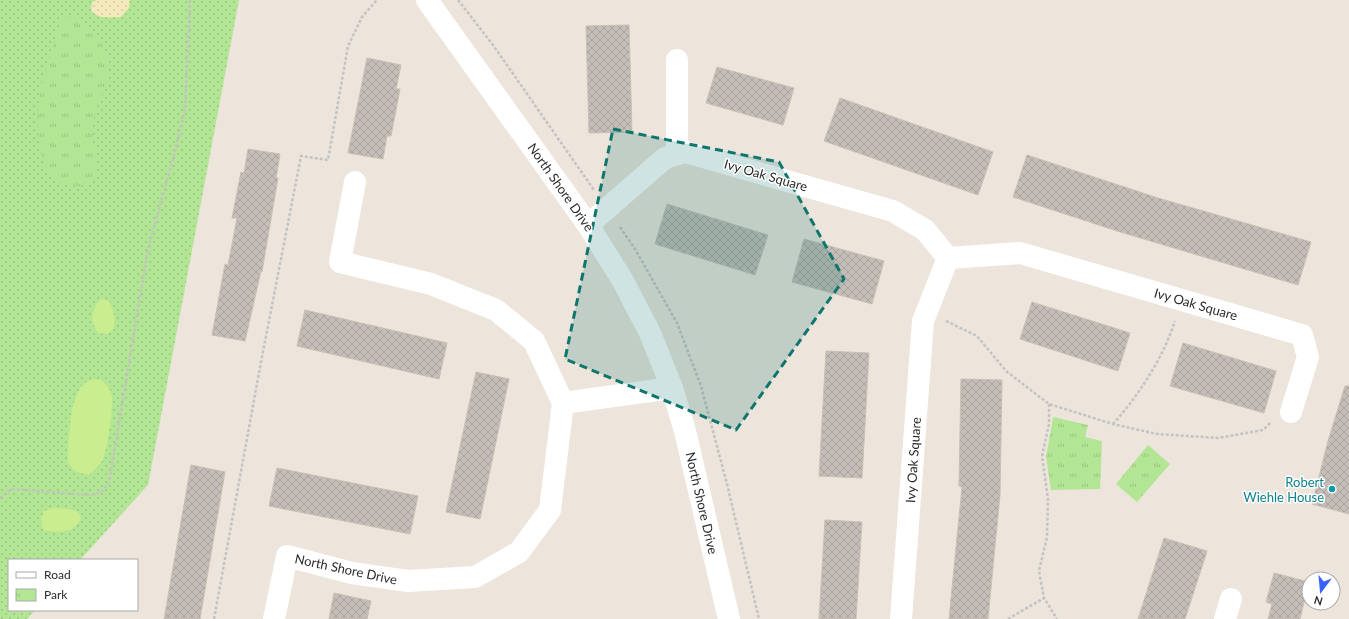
<svg xmlns="http://www.w3.org/2000/svg" width="1349" height="619" font-family="Lato,sans-serif">
<style>
.grass{fill:url(#grass-dots)}
.sand{fill:url(#sand-dots)}
.park{fill:url(#park-tufts)}
.pitch{fill:#caee8f}
.building{fill:url(#building-cross-hatch);stroke:#c8c0b4}
.lines{fill:none;stroke-linecap:round;stroke-linejoin:round}
.path{stroke:#c3c3c3;stroke-width:2.5;stroke-dasharray:3 2;stroke-linecap:butt}
.minor{stroke:#fff;stroke-width:22}
.marked{fill:#0f766e;fill-opacity:0.2;stroke:#0f766e;stroke-width:3;stroke-dasharray:8 5;stroke-linejoin:round}
.culture-dot{fill:#0f9aa8;stroke:#fff;stroke-width:1.5}
.labels{text-anchor:middle;stroke-width:3;stroke-linejoin:round;paint-order:stroke}
.street-label{font-size:13px;fill:#2a2a2a;stroke:#fff}
.culture-label{font-size:13px;fill:#0d838f;stroke:#fff;text-anchor:end}
</style>
<defs>
<pattern id="grass-dots" width="8" height="8" patternUnits="userSpaceOnUse"><rect width="8" height="8" fill="#b3e694"/><path d="M2 2h.1M6 6h.1" fill="none" stroke="#9ac580" stroke-width="1.8" stroke-linecap="round"/></pattern>
<pattern id="sand-dots" width="8" height="8" patternUnits="userSpaceOnUse"><rect width="8" height="8" fill="#f4e9bc"/><path d="M2 2h.1M6 6h.1" fill="none" stroke="#d1c8a2" stroke-width="1.8" stroke-linecap="round"/></pattern>
<pattern id="park-tufts" width="24" height="20" patternUnits="userSpaceOnUse"><rect width="24" height="20" fill="#b3e694"/><path d="M3 7l-1-3M5 7V3M7 7l1-3M15 17l-1-3M17 17v-4M19 17l1-3" fill="none" stroke="#9ac580"/></pattern>
<pattern id="building-cross-hatch" width="8" height="8" patternUnits="userSpaceOnUse"><rect width="8" height="8" fill="#c5beb8"/><path d="M0 0l8 8M0 8l8-8" fill="none" stroke="#a9a39e"/></pattern>
</defs>
<rect width="100%" height="100%" fill="#ede4db"/>
<!-- grass -->
<path class="grass" d="M0 0H239L148 485 80 560H9V610H35L27 619H0Z"/>
<!-- sand -->
<path class="sand" d="M97 0H130L129 8 121 17C109 17 98 20 91 10L92 2Z"/>
<!-- park -->
<g class="park">
<path d="M71 15C82 18 87 25 94 33 128 76 94 91 92 133 92 146 103 166 94 177 87 186 77 188 67 185 37 179 36 125 39 100 40 83 47 67 52 51 55 41 57 31 60 21L65 17Z"/>
<path d="M1053 417 1088 425 1085 437 1102 441 1100 489 1051 490 1046 457Z"/>
<path d="M1148 445 1170 464 1137 502 1116 484Z"/>
</g>
<!-- pitch -->
<g class="pitch">
<path d="M102 299 110 302 115 318 114 328 108 334 98 333C90 321 90 308 102 299Z"/>
<path d="M100 379C106 384 111 389 112 397 113 408 108 445 104 456 102 464 95 470 89 475 78 473 73 471 68 462 69 442 68 386 91 380 93 379 97 380 100 379Z"/>
<path d="M52 508 69 509 78 512 81 518C75 534 57 533 43 530L41 519 44 511Z"/>
</g>
<!-- building -->
<g class="building">
<path d="M629 25 632 132 589 133 586 26Z"/>
<path d="M367 58 401 65 396 89H400L391 136H387L383 159 348 153Z"/>
<path d="M717 67 794 88 783 125 706 103Z"/>
<path d="M840 98 993 152 978 195 824 141Z"/>
<path d="M248 149 280 154 276 178H278L262 272 261 271 245 341 212 335 225 264 228 265 237 218H232L241 172 244 173Z"/>
<path d="M1027 155 1158 198 1311 242 1298 285 1117 231 1013 197Z"/>
<path d="M667 204 768 235 755 275 655 244Z"/>
<path d="M804 239 884 261 872 304 792 282Z"/>
<path d="M1032 302 1130 333 1118 371 1020 339Z"/>
<path d="M305 310 447 343 439 379 297 346Z"/>
<path d="M1183 343 1276 371 1264 413 1170 386Z"/>
<path d="M826 351 869 353 862 478 819 476Z"/>
<path d="M476 372 509 379 480 519 446 512Z"/>
<path d="M961 379 1002 380 1000 495 988 619H949L962 487 959 486Z"/>
<path d="M1345 386H1349V514L1312 504 1328 441Z"/>
<path d="M191 465 225 472 200 619H164Z"/>
<path d="M277 468 418 496 410 534 269 506Z"/>
<path d="M825 520 862 522 856 619H819Z"/>
<path d="M1164 538 1207 551 1199 576 1185 619H1138Z"/>
<path d="M1274 573 1309 582 1300 619H1268L1272 604 1266 602Z"/>
<path d="M334 593 371 601 367 619H329Z"/>
</g>
<g class="lines">
<!-- path -->
<g class="path">
<path d="M458 0 493 45 594 190"/>
<path d="M620 227 635 249 677 323 701 386 727 484 759 619"/>
<path d="M946 321 977 336 1006 371 1049 404 1113 424 1157 434 1218 438 1263 430 1271 422"/>
<path d="M1049 404V424L1042 456 1048 499 1047 537 1039 571 1044 598 1057 619"/>
<path d="M1113 424C1139 395 1163 358 1175 321"/>
<path d="M0 498 11 489 91 495 101 492 109 483 148 249 173 159 185 109 190 0"/>
<path d="M214 619 261 362 301 156 328 160 348 46 362 17 377 0"/>
<path d="M1008 619 1044 598"/>
</g>
<!-- minor -->
<g class="minor">
<path d="M427 0 588 225 623 281 650 333 672 388 685 431 729 619"/>
<path d="M677 60V154"/>
<path d="M588 225 665 158 685 152 893 211 925 230 948 258 1020 253 1302 335 1308 357 1291 412"/>
<path d="M563 403 672 388"/>
<path d="M274 619 287 556 352 573 408 581 475 577 519 552 550 510 563 403 534 341 496 310 431 284 340 262 355 182"/>
<path d="M901 619 923 321 948 258"/>
<path d="M1225 619 1231 599"/>
</g>
</g>
<!-- marked area -->
<path class="marked" d="M613 129 779 162 844 279 736 430 565 359Z"/>
<!-- markers -->
<circle class="culture-dot" cx="1332" cy="489" r="4"/>
<g class="labels">
<!-- street labels -->
<g class="street-label">
<text transform="translate(766 175) rotate(16)" y="5">Ivy Oak Square</text>
<text transform="translate(561 187) rotate(55)" y="5">North Shore Drive</text>
<text transform="translate(1196 304) rotate(16)" y="5">Ivy Oak Square</text>
<text transform="translate(913 460) rotate(-86)" y="5">Ivy Oak Square</text>
<text transform="translate(702 503) rotate(77)" y="5">North Shore Drive</text>
<text transform="translate(346 569) rotate(12)" y="5">North Shore Drive</text>
</g>
<!-- culture labels -->
<g class="culture-label">
<text x="1324" y="487">Robert<tspan x="1324" dy="15">Wiehle House</tspan></text>
</g>
</g>
<!-- legend -->
<rect x="8" y="559" width="130" height="52" fill="#ffffff" stroke="#aaaaaa"/>
<rect x="16" y="572" width="20" height="6" fill="#ffffff" stroke="#aaaaaa"/>
<text x="44" y="579" font-size="12" fill="#2a2a2a">Road</text>
<rect x="16" y="589" width="20" height="12" fill="url(#park-tufts)" stroke="#aaaaaa"/>
<text x="44" y="599" font-size="12" fill="#2a2a2a">Park</text>
<!-- north arrow -->
<g transform="translate(1321 591) rotate(196)"><circle r="19" fill="#ffffff" stroke="#aaaaaa"/>
<path d="M0-3L7 15L0 10L-7 15Z" fill="#3663ff"/>
<text y="-6" font-size="11" font-weight="bold" text-anchor="middle" fill="#2a2a2a">N</text>
</g>
</svg>
